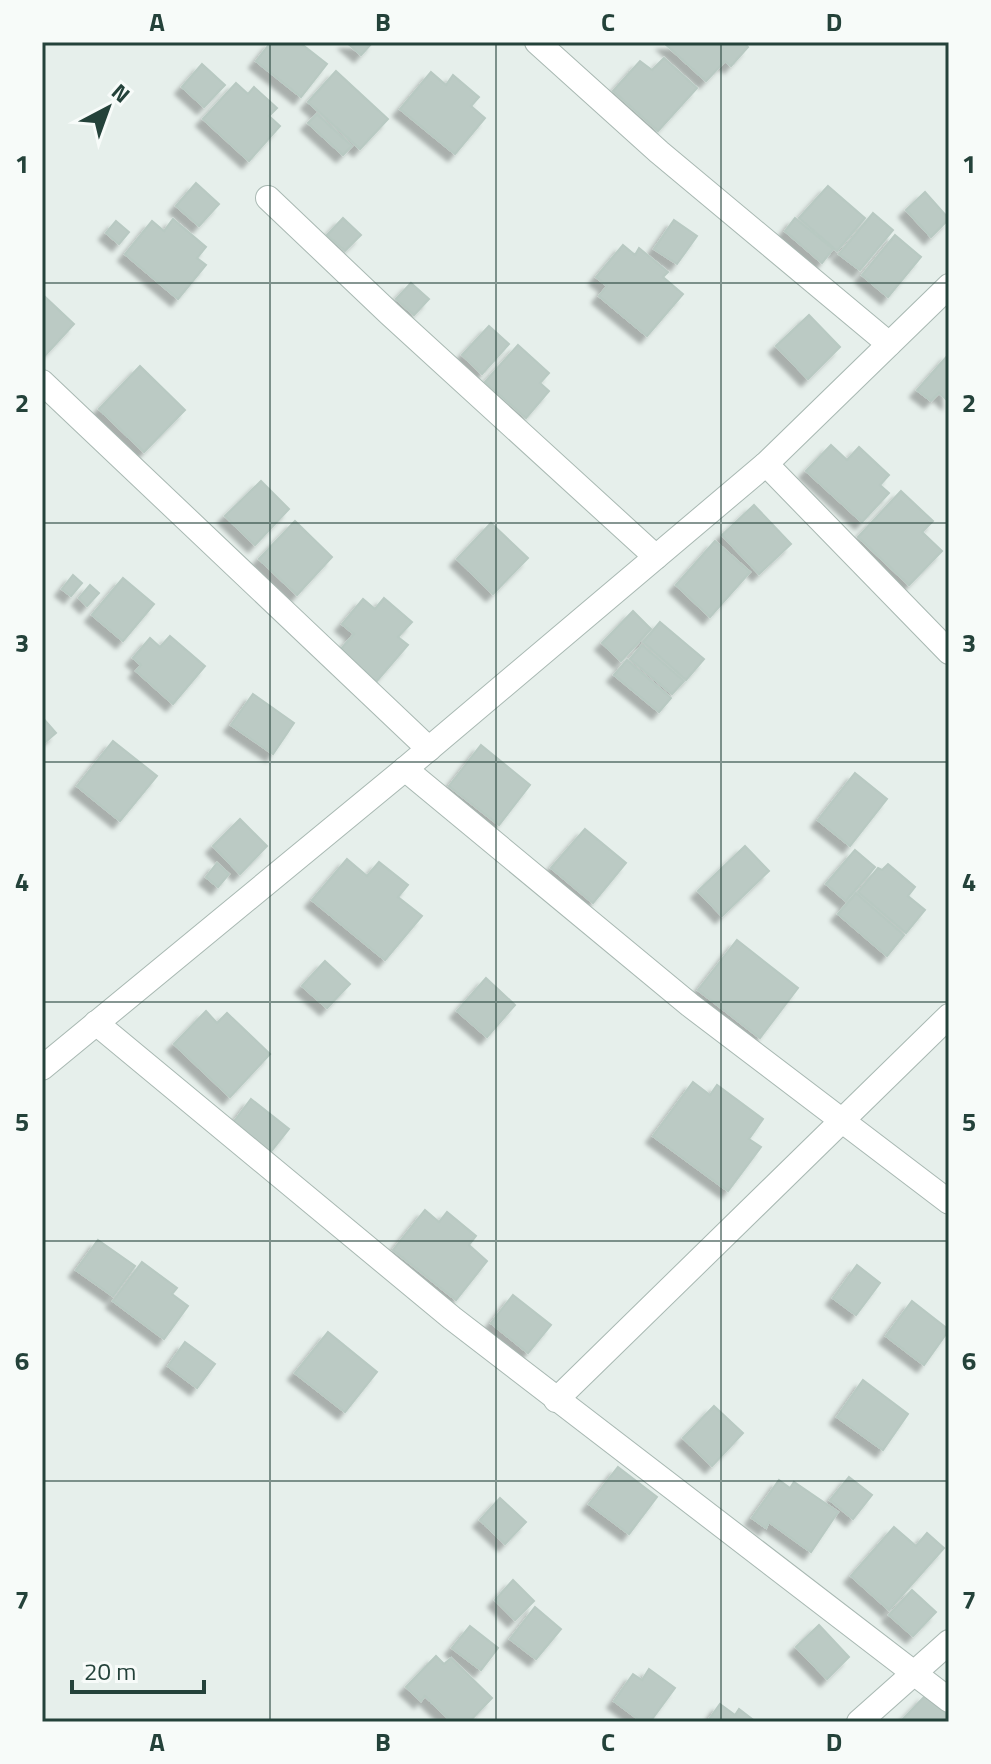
<svg xmlns="http://www.w3.org/2000/svg" width="991" height="1764" font-family="'Titillium Web',sans-serif">
<style>
.building{fill:#bbcac4;stroke:#b8c9c2;stroke-width:2;filter:url(#shadow)}
.lines{fill:none;stroke-linecap:round;stroke-linejoin:round}
.minor-casing{stroke:#a8b8b2;stroke-width:26}
.minor{stroke:#fff;stroke-width:24}
.grid{fill:none;stroke:#24423a;stroke-width:2;stroke-opacity:0.55}
.neatline{fill:none;stroke:#24423a;stroke-width:3}
.grid-label{font-size:26px;text-anchor:middle;font-weight:bold;fill:#24423a}
</style>
<defs>
<filter id="shadow"><feDropShadow dx="-7" dy="7" stdDeviation="2" flood-color="#0004"/></filter>
</defs>
<rect width="100%" height="100%" fill="#e6efeb"/>
<!-- building -->
<g class="building">
<path d="M271 42H299L327 64 301 97 256 61Z"/>
<path d="M346 42H373L361 55Z"/>
<path d="M743 42 748 47 731 66 725 61 706 81 664 43Z"/>
<path d="M664 58 697 88 658 131 613 91 640 61 652 70Z"/>
<path d="M202 64 225 85 204 107 182 87Z"/>
<path d="M336 71 388 119 360 149 308 102Z"/>
<path d="M431 72 446 85 453 75 479 97 471 106 485 118 455 154 400 109Z"/>
<path d="M236 83 248 94 254 87 277 108 269 116 280 126 249 161 203 119Z"/>
<path d="M317 114 352 146 343 155 308 123Z"/>
<path d="M196 183 219 204 199 226 176 206Z"/>
<path d="M828 186 865 218 837 251 799 218Z"/>
<path d="M925 192 949 219 931 237 906 210Z"/>
<path d="M873 213 893 230 860 270 839 254Z"/>
<path d="M343 218 361 235 345 251 327 235Z"/>
<path d="M795 218 833 249 822 263 785 231Z"/>
<path d="M173 219 206 247 197 258 206 265 178 299 125 254 152 221 164 231Z"/>
<path d="M674 220 697 236 677 264 654 249Z"/>
<path d="M116 221 129 232 119 244 106 233Z"/>
<path d="M895 235 921 257 888 297 862 275Z"/>
<path d="M623 245 635 255 639 248 668 272 663 277 683 294 647 336 599 296 607 286 596 277Z"/>
<path d="M411 283 429 299 414 315 396 299Z"/>
<path d="M42 294 74 324 42 359Z"/>
<path d="M809 315 840 347 808 379 776 346Z"/>
<path d="M489 326 509 344 482 374 462 355Z"/>
<path d="M518 345 549 373 540 383 549 391 526 418 485 382Z"/>
<path d="M949 354V402L939 393 931 401 917 390Z"/>
<path d="M140 366 185 410 144 452 99 409Z"/>
<path d="M831 445 847 460 859 447 889 475 880 485 889 493 862 522 806 471Z"/>
<path d="M261 481 289 509 255 545 225 516Z"/>
<path d="M901 491 933 521 922 532 942 551 909 585 858 537Z"/>
<path d="M754 505 791 544 759 574 722 535Z"/>
<path d="M295 521 332 557 297 595 259 559Z"/>
<path d="M491 523 528 558 493 594 457 559Z"/>
<path d="M715 541 750 572 710 617 676 585Z"/>
<path d="M73 575 82 583 71 596 62 589Z"/>
<path d="M123 578 154 604 123 641 92 615Z"/>
<path d="M90 585 99 593 87 606 79 598Z"/>
<path d="M384 598 412 622 398 637 408 645 376 682 340 650 354 634 342 624 363 599 375 609Z"/>
<path d="M633 611 651 629 621 661 602 643Z"/>
<path d="M660 622 704 659 686 680 643 642Z"/>
<path d="M170 636 205 666 173 704 136 671 141 665 133 658 150 638 160 647Z"/>
<path d="M642 645 684 681 672 694 630 659Z"/>
<path d="M627 660 671 698 659 712 614 675Z"/>
<path d="M253 694 294 723 273 754 231 725Z"/>
<path d="M42 717 56 733 42 745Z"/>
<path d="M113 741 157 776 120 821 77 786Z"/>
<path d="M481 745 530 785 499 825 449 786Z"/>
<path d="M855 773 887 799 850 846 818 820Z"/>
<path d="M240 819 267 846 240 874 213 846Z"/>
<path d="M585 829 626 863 593 903 551 868Z"/>
<path d="M745 846 769 871 722 916 698 891Z"/>
<path d="M855 850 875 867 846 901 826 884Z"/>
<path d="M347 859 367 876 379 862 408 885 398 897 422 916 385 960 312 900Z"/>
<path d="M217 863 229 874 218 887 206 877Z"/>
<path d="M888 864 915 887 908 896 925 910 906 933 858 892 878 868 882 870Z"/>
<path d="M856 893 904 935 887 956 838 914Z"/>
<path d="M737 940 798 988 760 1038 698 990Z"/>
<path d="M325 961 350 984 327 1008 302 986Z"/>
<path d="M486 978 515 1005 487 1037 457 1011Z"/>
<path d="M206 1011 217 1023 227 1013 270 1054 230 1097 174 1044Z"/>
<path d="M693 1082 710 1095 717 1085 763 1119 749 1139 761 1147 728 1191 653 1136Z"/>
<path d="M251 1099 289 1129 269 1154 232 1124Z"/>
<path d="M425 1210 439 1222 447 1212 476 1236 469 1245 487 1261 456 1300 393 1250Z"/>
<path d="M98 1240 135 1266 113 1296 76 1270Z"/>
<path d="M142 1262 177 1288 172 1294 188 1306 164 1339 113 1301Z"/>
<path d="M857 1265 880 1283 856 1315 833 1298Z"/>
<path d="M513 1295 551 1325 528 1353 491 1323Z"/>
<path d="M912 1301 949 1330 924 1365 886 1336Z"/>
<path d="M328 1332 377 1372 345 1412 295 1373Z"/>
<path d="M185 1342 215 1364 197 1388 168 1366Z"/>
<path d="M863 1380 908 1414 883 1450 837 1417Z"/>
<path d="M714 1406 743 1433 712 1466 683 1438Z"/>
<path d="M618 1467 657 1497 629 1534 589 1504Z"/>
<path d="M849 1477 872 1495 853 1519 830 1500Z"/>
<path d="M779 1480 790 1488 794 1482 838 1512 811 1552 769 1522 766 1528 752 1518Z"/>
<path d="M500 1498 526 1522 505 1544 480 1520Z"/>
<path d="M894 1527 916 1546 927 1533 944 1548 889 1610 851 1576Z"/>
<path d="M513 1580 534 1601 515 1620 495 1600Z"/>
<path d="M912 1590 936 1612 913 1636 889 1615Z"/>
<path d="M535 1607 561 1629 536 1659 510 1639Z"/>
<path d="M819 1625 849 1657 827 1679 796 1647Z"/>
<path d="M470 1626 498 1648 481 1670 452 1648Z"/>
<path d="M436 1656 444 1664 451 1658 492 1698 469 1722H452L425 1696 421 1701 406 1687Z"/>
<path d="M649 1669 675 1688 650 1722H642L614 1701 633 1674 642 1680Z"/>
<path d="M926 1695 949 1717V1722H900Z"/>
<path d="M720 1704 735 1715 739 1709 756 1722H707Z"/>
</g>
<g class="lines">
<!-- minor casing -->
<g class="minor-casing">
<g id="minor">
<path d="M537 42 659 152 889 344"/>
<path d="M268 198 390 314 656 557"/>
<path d="M42 382 429 749"/>
<path d="M766 464 949 652"/>
<path d="M405 769 690 1005 949 1202"/>
<path d="M96 1023 452 1318 949 1700"/>
<path d="M42 1068 405 769 766 464 949 286"/>
<path d="M556 1400 949 1016"/>
<path d="M859 1722 949 1642"/>
</g>
</g>
<!-- minor -->
<use href="#minor" class="minor"/>
</g>
<!-- grid -->
<path class="grid" d="M270 42V1722M496 42V1722M721 42V1722M42 283H949M42 523H949M42 762H949M42 1002H949M42 1241H949M42 1481H949"/>
<!-- border -->
<rect width="991" height="1764" fill="none" stroke="#f7fbf9" stroke-width="88"/>
<!-- north arrow -->
<g transform="translate(108 108) rotate(41)" stroke="#f7fbf9" stroke-width="6" paint-order="stroke">
<path d="M0-6L14 30L0 20L-14 30Z" fill="#24423a"/>
<text y="-12" font-size="22" font-weight="bold" text-anchor="middle" fill="#24423a">N</text>
</g>
<!-- scale -->
<path d="M72 1680v12h132v-12" fill="none" stroke="#24423a" stroke-width="4"/>
<text x="84" y="1680" font-size="24" fill="#24423a" stroke="#f7fbf9" stroke-width="6" paint-order="stroke">20 m</text>
<rect x="44" y="44" width="903" height="1676" class="neatline"/>
<g class="grid-label">
<text x="157" y="31">A</text>
<text x="383" y="31">B</text>
<text x="608" y="31">C</text>
<text x="834" y="31">D</text>
<text x="22" y="173">1</text>
<text x="969" y="173">1</text>
<text x="22" y="412">2</text>
<text x="969" y="412">2</text>
<text x="22" y="652">3</text>
<text x="969" y="652">3</text>
<text x="22" y="891">4</text>
<text x="969" y="891">4</text>
<text x="22" y="1131">5</text>
<text x="969" y="1131">5</text>
<text x="22" y="1370">6</text>
<text x="969" y="1370">6</text>
<text x="22" y="1609">7</text>
<text x="969" y="1609">7</text>
<text x="157" y="1751">A</text>
<text x="383" y="1751">B</text>
<text x="608" y="1751">C</text>
<text x="834" y="1751">D</text>
</g>
</svg>
